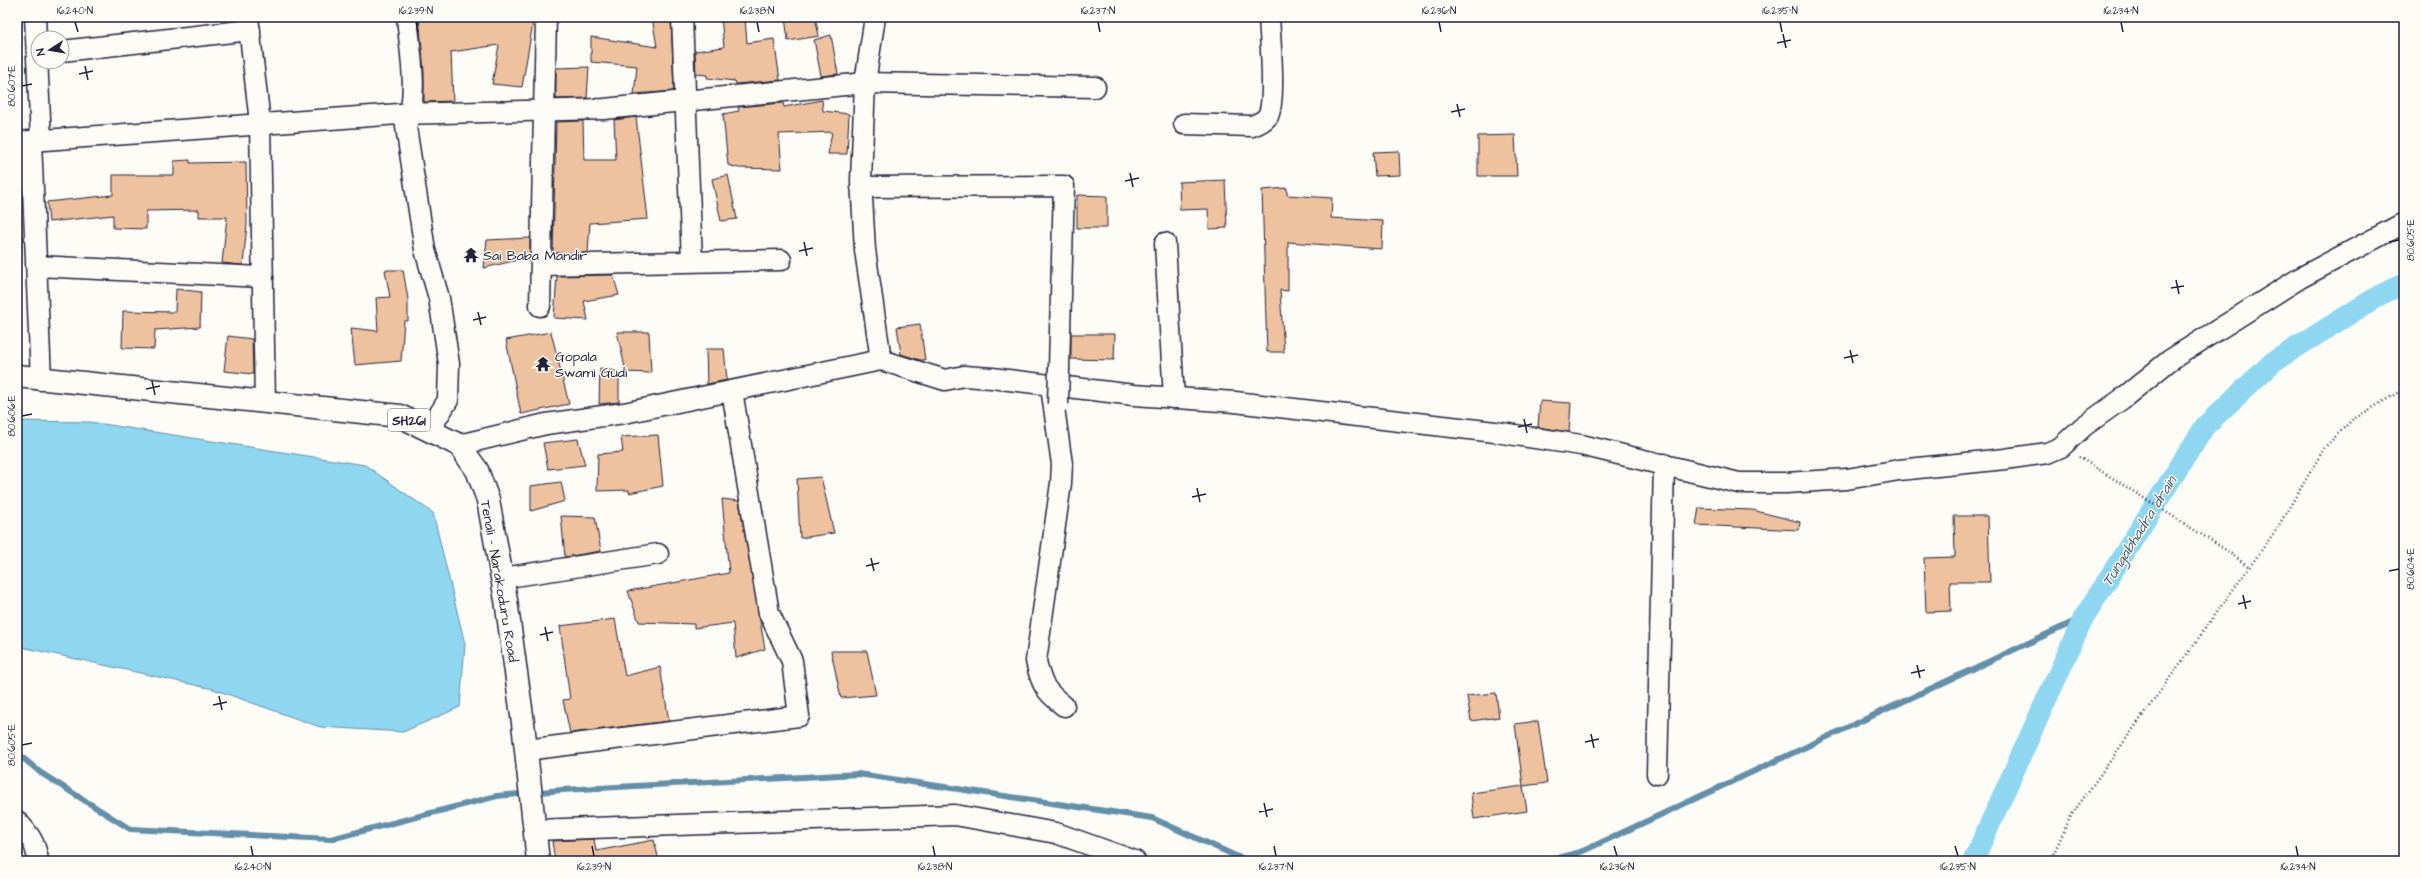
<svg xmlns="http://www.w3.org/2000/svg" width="2421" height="878" font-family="'Architects Daughter',sans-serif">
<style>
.water{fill:#8fd7f0;stroke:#638fa8}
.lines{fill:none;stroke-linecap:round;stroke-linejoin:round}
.stream{stroke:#638fa8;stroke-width:6}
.canal{stroke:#8fd7f0;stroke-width:21}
.building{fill:#efc29f;stroke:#22223b}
.minor-casing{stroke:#22223b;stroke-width:23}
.primary-casing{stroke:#22223b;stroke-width:25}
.path{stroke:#22223b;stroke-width:2.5;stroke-dasharray:1 3;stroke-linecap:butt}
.minor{stroke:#fdfcf7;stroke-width:20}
.primary{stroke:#fdfcf7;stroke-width:22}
.minor-bridge-casing{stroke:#22223b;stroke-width:23;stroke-linecap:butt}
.minor-bridge{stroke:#fdfcf7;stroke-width:20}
.ticks{fill:none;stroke:#22223b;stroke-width:1.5}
.labels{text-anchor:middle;stroke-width:3;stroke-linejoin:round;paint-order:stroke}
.shield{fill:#fdfcf7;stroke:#646373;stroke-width:1}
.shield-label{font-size:13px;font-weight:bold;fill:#22223b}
.poi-label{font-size:14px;fill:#22223b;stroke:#fdfcf7;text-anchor:start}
.street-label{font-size:14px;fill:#22223b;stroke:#fdfcf7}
.water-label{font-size:15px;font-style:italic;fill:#435871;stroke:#fdfcf7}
.neatline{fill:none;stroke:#22223b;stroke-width:1.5}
.ticks-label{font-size:10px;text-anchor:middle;fill:#22223b}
</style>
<rect width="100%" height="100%" fill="#fdfcf7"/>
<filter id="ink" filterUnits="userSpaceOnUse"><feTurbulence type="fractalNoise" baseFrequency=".025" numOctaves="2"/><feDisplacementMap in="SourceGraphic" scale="8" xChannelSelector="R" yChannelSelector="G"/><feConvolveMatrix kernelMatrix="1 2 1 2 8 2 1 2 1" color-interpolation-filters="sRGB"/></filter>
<g filter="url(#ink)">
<!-- water -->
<path class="water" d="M17 421 90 422 365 465 433 513 465 644 460 707 403 732 320 727 213 689 17 646Z"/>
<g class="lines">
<!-- stream -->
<g class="stream">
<path d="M17 753 41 773 130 829 331 839 497 796 562 790 858 774 1152 818 1247 861"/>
<path d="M1548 861 1583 851 2084 617"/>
</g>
<!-- canal -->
<path class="canal" d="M1973 861 2084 617 2205 426 2273 362 2380 295 2404 284"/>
</g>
<!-- building -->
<g class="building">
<path d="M419 17H534L522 87 492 84 499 45 451 52 453 101 424 102V72Z"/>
<path d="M652 17H671L674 91 634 94 637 66 591 62V37L657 47Z"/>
<path d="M721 17H745L747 43 774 39 780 80 736 84 735 81 707 78V75L696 74 695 51 724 47Z"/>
<path d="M785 17H815L819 36 788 41Z"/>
<path d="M831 35 838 74 821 76 814 40Z"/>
<path d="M589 67 587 98 556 99V68Z"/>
<path d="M822 100 823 111 849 114 847 154H828L832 132 779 134 782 169 739 168 728 165 723 114 739 111 738 107 783 103 784 107Z"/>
<path d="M636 117 648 219 590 223 588 253H553L556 122 583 121 584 160H616L614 120Z"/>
<path d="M1515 135 1517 176H1478V136Z"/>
<path d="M1399 151 1400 175 1375 176 1373 152Z"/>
<path d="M190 160V163L246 162 247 224 243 265 222 263 227 217H199V210L146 211V229L113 228V215L49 222 47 202 113 195V175H174V161Z"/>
<path d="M728 175 737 219 721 221 712 179Z"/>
<path d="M1225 180 1227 228 1209 229 1208 209 1180 210 1179 182Z"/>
<path d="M1287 188V195L1332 198 1331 218 1383 221 1382 249 1288 242V291L1280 290 1284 352H1267L1262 190Z"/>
<path d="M1077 195 1107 196V228H1077Z"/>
<path d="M530 238V257L484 268 487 240Z"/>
<path d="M385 270H403L408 299V321H404L401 361 355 365 351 328 378 331 376 298 390 297Z"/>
<path d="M613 275 619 295 584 301 588 320 554 318 557 276Z"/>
<path d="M176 289 201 292 200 327 155 330 154 349 122 348 123 311 175 312Z"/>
<path d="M920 324 925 360H920L901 354 897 327Z"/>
<path d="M551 332 569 404 521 414 506 340Z"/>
<path d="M617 332H649L651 373 626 372Z"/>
<path d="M1071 334H1115L1114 360 1071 359Z"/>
<path d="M228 336 252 339 253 374 224 371Z"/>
<path d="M706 349H724L727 380 707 384Z"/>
<path d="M600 368 619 372V402L599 404Z"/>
<path d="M1540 401 1571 403 1569 432 1538 427Z"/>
<path d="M658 435 663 486 629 493V490L597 491 598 454 623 452 621 437Z"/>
<path d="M578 439 585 465 548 469 543 443Z"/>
<path d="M821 477 834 533 800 538 797 479Z"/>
<path d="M561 482 565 501 531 511V486Z"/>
<path d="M722 499 739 501 765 649 736 658 733 623 694 628V624L639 622 628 591 729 573Z"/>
<path d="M1699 508 1752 510 1800 522 1799 530 1696 525Z"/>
<path d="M561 516 595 517 601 551 565 557Z"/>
<path d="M1954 516H1988L1990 582H1950L1951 611 1926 612 1924 558 1955 557Z"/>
<path d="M615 619 625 676 660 667 669 721 570 733 563 700 570 699 560 626Z"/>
<path d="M831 651H867L876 695 841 698Z"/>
<path d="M1496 693 1499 717 1471 721 1467 696Z"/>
<path d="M1538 721 1547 783 1523 786 1515 724Z"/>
<path d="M1523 786 1527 811 1474 819 1471 793Z"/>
<path d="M594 839 596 851 654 840 659 861H555L552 841Z"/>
</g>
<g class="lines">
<!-- minor casing -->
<g class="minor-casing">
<g id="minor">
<path d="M35 17 41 139"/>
<path d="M248 17 260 123 265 402"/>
<path d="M407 17C410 52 419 94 406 127L425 250 439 298 449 364 448 400 430 429"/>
<path d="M682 17 692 261"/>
<path d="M62 51 250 30"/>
<path d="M1184 124 1252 126C1258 124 1264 121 1268 116 1276 100 1270 37 1269 17"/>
<path d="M31 141 41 380"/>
<path d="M17 142 399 114 604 109 865 83 1095 87"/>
<path d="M861 187 1064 186 1059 368"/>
<path d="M1165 243 1174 398"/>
<path d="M542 265 781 260"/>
<path d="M37 266 263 277"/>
<path d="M540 306 546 17"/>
<path d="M881 360 945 380 964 376 992 378 1134 395 1235 402 1495 432 1581 445 1739 483H1786L1847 479 1899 470 2005 459 2047 453 2061 447 2084 426 2122 399 2170 360 2300 278 2404 223"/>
<path d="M1051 387 1062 464 1061 483 1036 661C1041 684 1045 691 1064 706"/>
<path d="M459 445 546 424 624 413 881 360 865 250 861 180 865 83 875 17"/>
<path d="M502 578 658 554"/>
<path d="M526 750 799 716 792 661 769 613 732 391"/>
<path d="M1657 774 1664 464"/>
<path d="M17 821C29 834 36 843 38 861"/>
<path d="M535 830 955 815 1056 833 1135 861"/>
</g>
</g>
<!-- primary casing -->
<g class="primary-casing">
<path id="primary" d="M17 376 400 416 459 445 477 470 488 500 506 600 523 723 538 861"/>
</g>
<!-- path -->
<g class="path">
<path d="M2079 457 2226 550 2249 567"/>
<path d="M2050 861 2072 814 2276 530 2325 447 2352 420 2404 389"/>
</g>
<!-- minor -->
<use href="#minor" class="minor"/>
<!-- primary -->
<use href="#primary" class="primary"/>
<!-- minor-bridge casing -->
<g class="minor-bridge-casing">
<path id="minor-bridge" d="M1058 404 1059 368"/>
</g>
<!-- minor-bridge -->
<use href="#minor-bridge" class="minor-bridge"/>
</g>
</g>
<!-- ticks -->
<path class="ticks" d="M75 22 78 32M416 22 418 32M757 22 759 32M1098 22 1100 32M1439 22 1441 32M1780 22 1782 32M2121 22 2123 32M1783 34 1786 48M1777 43 1791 40M85 66 88 80M79 74 93 71M22 86 32 84M1457 104 1460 117M1451 112 1465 109M1130 173 1133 187M1125 181 1139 178M804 242 807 256M2389 242 2399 240M799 251 813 248M2176 280 2179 294M2171 288 2184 286M478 312 481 325M473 320 486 317M1850 350 1853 363M1844 358 1858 355M152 381 155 395M146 389 160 386M22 416 32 414M1524 419 1527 433M1518 427 1532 424M1197 488 1200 502M1192 497 1206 494M871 558 874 571M866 566 879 563M2389 571 2399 569M2243 595 2246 609M2238 604 2251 601M545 627 548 641M540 635 553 632M1917 665 1920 678M1911 673 1925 670M219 696 222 710M213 705 227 702M1591 734 1594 748M1585 742 1599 739M22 745 32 743M1264 803 1267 817M1259 812 1273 809M251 846 253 856M592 846 594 856M933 846 935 856M1274 846 1276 856M1614 846 1617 856M1955 846 1958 856M2296 846 2298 856"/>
<!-- icons -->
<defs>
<g id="temple-bare" transform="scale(1.2)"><path d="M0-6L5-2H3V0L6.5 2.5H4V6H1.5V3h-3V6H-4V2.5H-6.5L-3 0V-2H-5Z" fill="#22223b" stroke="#fdfcf7" stroke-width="2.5" paint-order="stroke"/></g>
</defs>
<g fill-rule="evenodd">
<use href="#temple-bare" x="471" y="255"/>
<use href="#temple-bare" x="543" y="364"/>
</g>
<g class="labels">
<!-- shield labels -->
<rect class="shield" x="388" y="409" width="42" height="22" rx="3"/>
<g class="shield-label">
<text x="409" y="425">SH261</text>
</g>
<!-- poi labels -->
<g class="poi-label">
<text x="483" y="260">Sai Baba Mandir</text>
<text x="555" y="361">Gopala<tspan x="555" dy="16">Swami Gudi</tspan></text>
</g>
<!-- street labels -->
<g class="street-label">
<text transform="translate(500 581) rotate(80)" y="5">Tenali - Narakoduru Road</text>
</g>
<!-- water labels -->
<g class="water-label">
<text transform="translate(2139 531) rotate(-58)" y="5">Tungabhadra drain</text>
</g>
</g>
<!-- margin -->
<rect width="2421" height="878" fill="none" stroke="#fdfcf7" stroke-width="44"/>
<!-- north arrow -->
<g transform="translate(50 50) rotate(258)"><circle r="19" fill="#fdfcf7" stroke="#a5a5ac"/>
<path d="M0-3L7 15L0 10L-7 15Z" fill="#22223b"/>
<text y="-6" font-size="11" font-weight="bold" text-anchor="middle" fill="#22223b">N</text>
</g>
<rect x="22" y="22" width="2377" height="834" class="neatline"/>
<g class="ticks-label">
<text x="75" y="14">16.240°N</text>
<text x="416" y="14">16.239°N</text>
<text x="757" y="14">16.238°N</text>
<text x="1098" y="14">16.237°N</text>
<text x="1439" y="14">16.236°N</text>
<text x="1780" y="14">16.235°N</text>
<text x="2121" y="14">16.234°N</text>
<text transform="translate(11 86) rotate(-90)" y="4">80.607°E</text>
<text transform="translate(2410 240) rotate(-90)" y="4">80.605°E</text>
<text transform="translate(11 416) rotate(-90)" y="4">80.606°E</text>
<text transform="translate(2410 569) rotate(-90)" y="4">80.604°E</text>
<text transform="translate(11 745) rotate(-90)" y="4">80.605°E</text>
<text x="253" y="870">16.240°N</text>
<text x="594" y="870">16.239°N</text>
<text x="935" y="870">16.238°N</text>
<text x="1276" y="870">16.237°N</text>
<text x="1617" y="870">16.236°N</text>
<text x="1958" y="870">16.235°N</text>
<text x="2298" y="870">16.234°N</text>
</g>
</svg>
